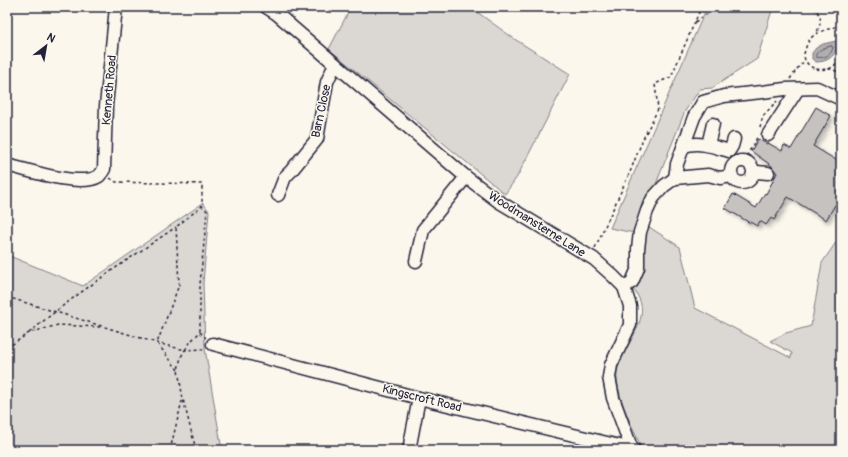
<svg xmlns="http://www.w3.org/2000/svg" width="848" height="457" font-family="Pangolin,sans-serif">
<style>
.green{fill:#dbd8d3;stroke:#7e7d87}
.water{fill:#b1aeb0;stroke:#787681}
.lines{fill:none;stroke-linecap:round;stroke-linejoin:round}
.shore{stroke:#5b5a6a;stroke-width:1}
.building{fill:#c6c2c0;stroke:#22223b;filter:url(#shadow)}
.minor-casing{stroke:#22223b;stroke-width:15}
.path{stroke:#22223b;stroke-width:1.5;stroke-dasharray:3 3;stroke-linecap:butt}
.minor{stroke:#fbf7ec;stroke-width:12}
.labels{text-anchor:middle;stroke-width:3;stroke-linejoin:round;paint-order:stroke}
.street-label{font-size:12px;fill:#22223b;stroke:#fbf7ec}
</style>
<defs>
<filter id="shadow"><feDropShadow dx="3" dy="3" stdDeviation="2" flood-color="#0004"/></filter>
</defs>
<rect width="100%" height="100%" fill="#fbf7ec"/>
<filter id="ink" filterUnits="userSpaceOnUse"><feTurbulence type="fractalNoise" baseFrequency=".025" numOctaves="2"/><feDisplacementMap in="SourceGraphic" scale="8" xChannelSelector="R" yChannelSelector="G"/><feConvolveMatrix kernelMatrix="1 2 1 2 8 2 1 2 1" color-interpolation-filters="sRGB"/></filter>
<g filter="url(#ink)">
<!-- green -->
<g class="green">
<path d="M351 7H470L516 40 570 74 517 177 505 194 329 49Z"/>
<path d="M707 7H773L757 59 712 88 700 89 685 111 654 189 643 200 634 233 610 228Z"/>
<path d="M203 203 209 211 203 283 205 349 222 450H7V255L83 286Z"/>
<path d="M646 225 680 247 695 308 791 358 792 353 770 341 786 333 811 326 822 263 841 235V450H644L641 447C632 426 620 403 617 380 614 349 660 321 633 289L644 246Z"/>
</g>
<!-- water -->
<path class="water" d="M841 35V39C839 42 838 45 837 49 833 58 826 62 816 62L812 59V53L816 48 823 44 836 41Z"/>
<g class="lines">
<!-- shore -->
<path class="shore" d="M831 46 833 47C832 55 824 59 816 57V54C820 49 825 47 831 46Z"/>
</g>
<!-- building -->
<path class="building" d="M816 107 831 116 813 146 841 163V209L835 205 826 220 788 197 774 220 771 218 766 225 760 221 757 226 750 222V223L725 208 733 194 756 208 765 193 766 194 777 173 772 167V166L751 151 758 139 767 144 768 143 782 151 784 145 791 149Z"/>
<g class="lines">
<!-- minor casing -->
<g class="minor-casing">
<g id="minor">
<path d="M266 7 277 14 466 177 498 201 594 259 613 276 624 287 630 306V325L611 365 609 377 613 398 631 447 634 450"/>
<path d="M768 135 798 89"/>
<path d="M708 145 713 124"/>
<path d="M684 146C699 141 715 147 729 151L732 146 734 139"/>
<circle cx="742" cy="172" r="11"/>
<path d="M7 165C27 170 81 188 99 176 101 174 103 171 104 169L106 106 116 7"/>
<path d="M753 174 757 172 768 173"/>
<path d="M675 178 677 164 694 117 703 102 724 96 762 92 785 89 817 88 841 99"/>
<path d="M278 195 285 177 291 171 317 139 327 82 335 64"/>
<path d="M416 261 423 230 466 177"/>
<path d="M624 287 632 282 638 268V249L640 232 647 211 653 198 664 186 675 178 708 175 720 178 731 176"/>
<path d="M213 344 419 398 628 448 631 447"/>
<path d="M409 450 419 398"/>
</g>
</g>
<!-- path -->
<g class="path">
<path d="M813 7C822 16 822 21 817 32"/>
<path d="M695 22 710 12 712 7"/>
<path d="M841 24C827 32 812 29 806 47 805 50 804 53 804 56 805 63 810 67 816 69 821 70 825 69 829 69 833 69 837 72 841 73"/>
<path d="M829 69 834 66 841 57"/>
<path d="M790 79 797 69 805 60"/>
<path d="M760 127 763 116 777 101"/>
<path d="M746 162V157L758 136"/>
<path d="M595 248 630 172 643 139 658 109 655 84 671 77 700 10"/>
<path d="M7 297 157 343 185 350 191 341 200 332V284L207 211 202 206V184L116 182 110 178"/>
<path d="M200 332 206 338"/>
<path d="M29 333C75 294 126 261 176 227"/>
<path d="M7 348 29 333 58 325 101 327"/>
<path d="M178 370 157 343 179 285 176 227 202 206"/>
<path d="M170 450 182 401"/>
<path d="M196 450 183 399 178 370 180 361 182 355 185 350 203 349"/>
</g>
<!-- minor -->
<use href="#minor" class="minor"/>
</g>
</g>
<g class="labels">
<!-- street labels -->
<g class="street-label">
<text transform="translate(109 90) rotate(-85)" y="4">Kenneth Road</text>
<text transform="translate(321 111) rotate(-78)" y="4">Barn Close</text>
<text transform="translate(537 224) rotate(32)" y="4">Woodmansterne Lane</text>
<text transform="translate(422 398) rotate(14)" y="4">Kingscroft Road</text>
</g>
</g>
<!-- margin -->
<rect width="848" height="457" fill="none" stroke="#fbf7ec" stroke-width="24"/>
<rect x="12" y="12" width="824" height="433" fill="none" stroke="#22223b" stroke-width="1.5" filter="url(#ink)"/>
<!-- north arrow -->
<g transform="translate(46 46) rotate(31)" stroke="#fbf7ec" stroke-width="3" paint-order="stroke">
<path d="M0-3L7 15L0 10L-7 15Z" fill="#22223b"/>
<text y="-6" font-size="11" font-weight="bold" text-anchor="middle" fill="#22223b">N</text>
</g>
</svg>
